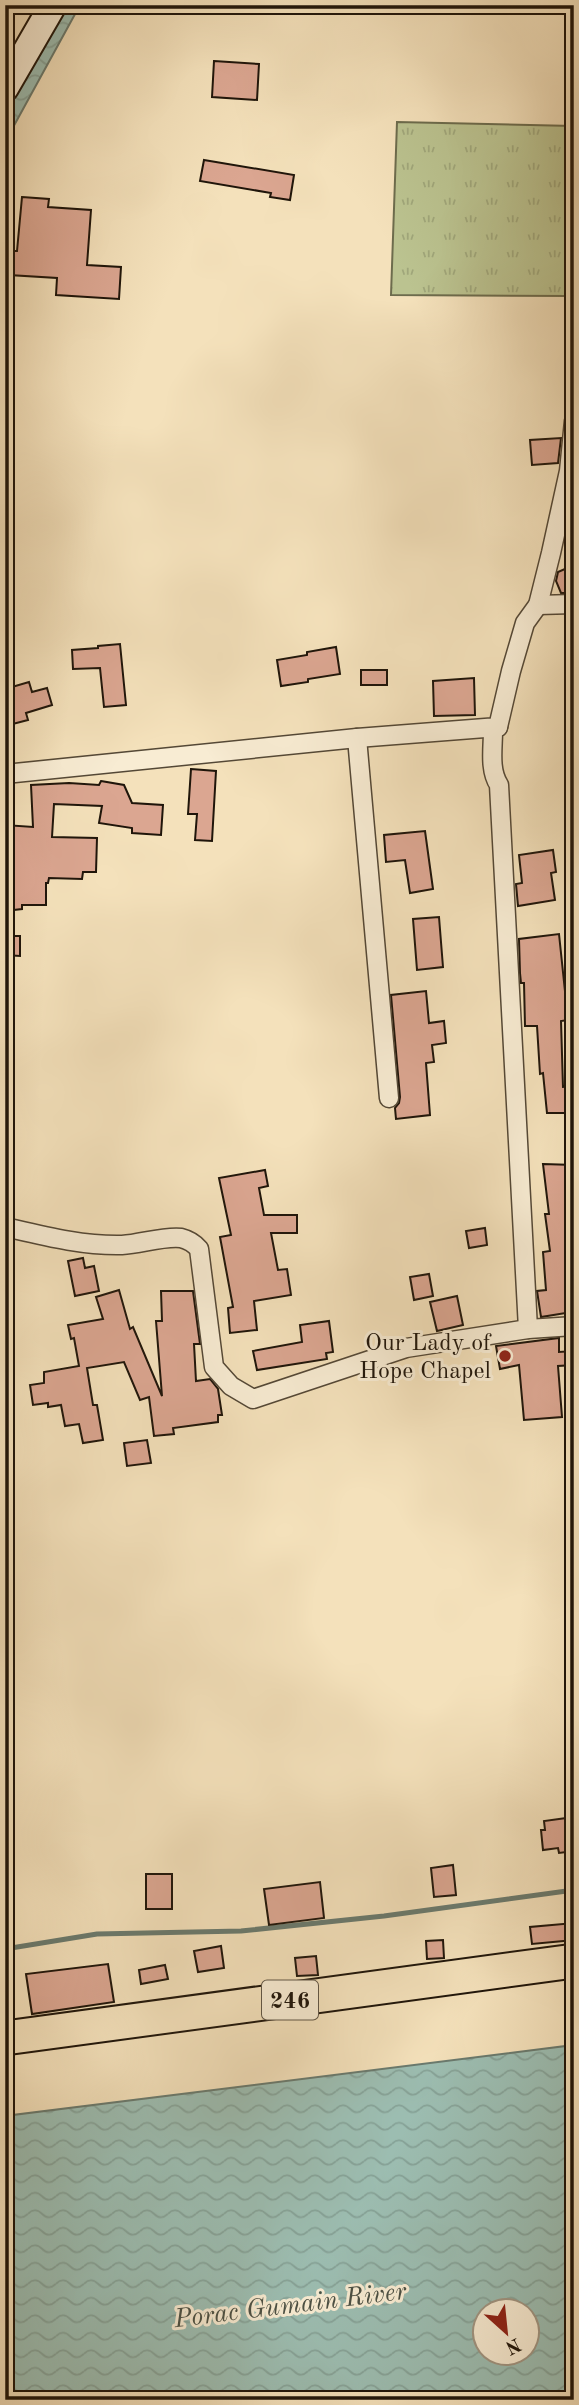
<svg xmlns="http://www.w3.org/2000/svg" width="579" height="2405" font-family="'Old Standard TT',serif">
<style>
.grass{fill:url(#grass-tufts);stroke:#6d6c4d;stroke-width:2}
.water{fill:url(#water-waves);stroke:#6a7a6e;stroke-width:2;fill-rule:evenodd}
.lines{fill:none;stroke-linecap:round;stroke-linejoin:round}
.stream{stroke:#6a7a6e;stroke-width:5}
.building{fill:#dba691;stroke:#1f150a;stroke-width:2}
.street-casing{stroke:#544836;stroke-width:21}
.secondary-casing{stroke:#1f150a;stroke-width:30}
.highway-casing{stroke:#1f150a;stroke-width:37}
.street{stroke:#f8ecd3;stroke-width:18}
.secondary{stroke:#f8ecd3;stroke-width:26}
.highway{stroke:#f4e1bb;stroke-width:33}
.poi-dot{fill:#8f2418;stroke:#f8ecd3;stroke-width:2.5}
.labels{text-anchor:middle;stroke-width:6;stroke-linejoin:round;paint-order:stroke}
.shield{fill:#f8ecd3;stroke:#605646;stroke-width:2}
.shield-label{font-size:23px;font-weight:bold;fill:#1f150a}
.poi-label{font-size:24px;fill:#1f150a;stroke:#f8ecd3;text-anchor:end}
.water-label{font-size:26px;font-style:italic;fill:#4b5044;stroke:#f8ecd3}
</style>
<defs>
<pattern id="grass-tufts" width="24" height="20" patternUnits="userSpaceOnUse" patternTransform="scale(1.75)"><rect width="24" height="20" fill="#bbc390"/><path d="M3 7l-1-3M5 7V3M7 7l1-3M15 17l-1-3M17 17v-4M19 17l1-3" fill="none" stroke="#a0a77b"/></pattern>
<pattern id="water-waves" width="16" height="10" patternUnits="userSpaceOnUse" patternTransform="scale(1.75)"><rect width="16" height="10" fill="#9cbdb1"/><path d="M0 5q4-4 8 0t8 0" fill="none" stroke="#86a297"/></pattern>
</defs>
<rect width="100%" height="100%" fill="#f4e1bb"/>
<filter id="stains"><feTurbulence type="fractalNoise" baseFrequency=".00286" numOctaves="4"/><feColorMatrix values="0 0 0 0 .2 0 0 0 0 .09 0 0 0 0 .02 0 0 0 .5 -.17"/></filter>
<radialGradient id="worn" r=".72"><stop offset=".6" stop-color="#630" stop-opacity="0"/><stop offset="1" stop-color="#630" stop-opacity=".3"/></radialGradient>
<!-- grass -->
<path class="grass" d="M397 122 573 126 569 296 391 295Z"/>
<!-- water -->
<g class="water">
<path d="M60 5H80L5 142V99Z"/>
<path d="M574 2045V2400H5V2116ZM484 2310H526V2352H484Z"/>
</g>
<g class="lines">
<!-- stream -->
<path class="stream" d="M5 1949 97 1934 241 1931 384 1916 574 1890"/>
</g>
<!-- building -->
<g class="building">
<path d="M214 61 259 64 257 100 212 97Z"/>
<path d="M204 160 294 175 290 200 270 197 271 193 200 181Z"/>
<path d="M22 197 49 199 48 207 91 210 87 265 121 267 119 299 56 295 57 278 9 275 11 251H17Z"/>
<path d="M561 438 558 463 532 465 530 440Z"/>
<path d="M574 565V593H561L556 581 558 572Z"/>
<path d="M120 644 126 705 104 707 100 668 73 669 72 650 98 648V646Z"/>
<path d="M336 647 340 674 308 679V682L281 686 277 660 307 655V652Z"/>
<rect x="361" y="670" width="26" height="15"/>
<path d="M474 678 475 715 434 716 433 681Z"/>
<path d="M29 682 32 692 47 688 52 705 26 713 28 720 5 726V689Z"/>
<path d="M191 769 216 771 212 841 195 840 197 814H188Z"/>
<path d="M101 781 124 785 132 803 163 805 161 835 132 833V828L99 823 102 806 54 804 52 837 97 838 96 872H83L82 879 49 878 48 883H46V905H22V909L5 911V825L33 827 31 785 69 783 99 785Z"/>
<path d="M425 831 433 889 410 893 405 860 386 862 384 835Z"/>
<path d="M553 850 556 872 551 873 555 900 518 906 516 884 522 883 519 855Z"/>
<path d="M439 917 443 967 417 970 413 919Z"/>
<path d="M559 934 568 1020 561 1021 563 1087 574 1086V1113H547L543 1073 540 1074 537 1026H525L524 983H521L520 973 519 939Z"/>
<path d="M5 936H20V956L5 955Z"/>
<path d="M426 991 429 1023 444 1021 446 1043 432 1045 434 1062 426 1063 430 1115 396 1119 395 1108 399 1103 400 1097 391 995Z"/>
<path d="M543 1164 574 1165V1232L566 1233 569 1268H566L572 1312 541 1317 537 1291 546 1290 543 1252 550 1251 545 1214H549Z"/>
<path d="M265 1170 268 1186 259 1188 264 1215H297V1233H271L278 1270 287 1269 291 1295 254 1301 257 1330 230 1333 228 1308 233 1307 220 1237 231 1235 219 1178Z"/>
<path d="M485 1228 487 1245 469 1248 466 1231Z"/>
<path d="M83 1258 85 1268 94 1266 99 1291 75 1296 68 1261Z"/>
<path d="M429 1274 433 1296 414 1300 410 1277Z"/>
<path d="M119 1290 130 1329 133 1327 162 1396 156 1321H162L161 1291H193L200 1344H194L196 1381 210 1379 218 1389 222 1415H218V1422L173 1428 174 1434 154 1436 149 1397 140 1400 124 1362 87 1368 93 1405H97L103 1440 83 1443 79 1424 65 1426 61 1405 48 1407V1403L33 1405 30 1385 44 1383V1372L79 1366 74 1338 71 1339 68 1325 103 1319 96 1297Z"/>
<path d="M457 1296 463 1325 437 1331 430 1302Z"/>
<path d="M329 1321 333 1352 326 1353 327 1359 257 1370 253 1351 302 1342 300 1325Z"/>
<path d="M559 1338V1352L574 1351V1365L558 1366 562 1417 524 1420 519 1365 500 1369 496 1346Z"/>
<path d="M147 1440 151 1463 127 1466 124 1443Z"/>
<path d="M574 1817V1851L559 1853 558 1848 543 1850 541 1830H545L544 1821Z"/>
<path d="M453 1865 456 1895 434 1897 431 1868Z"/>
<rect x="146" y="1874" width="26" height="35"/>
<path d="M320 1882 324 1918 269 1925 264 1889Z"/>
<path d="M574 1923V1940L532 1944 530 1927Z"/>
<path d="M443 1940 444 1958 427 1959 426 1941Z"/>
<path d="M221 1946 224 1968 198 1972 194 1951Z"/>
<path d="M316 1956 318 1975 297 1976 295 1958Z"/>
<path d="M108 1964 114 2002 32 2014 26 1974Z"/>
<path d="M165 1965 168 1979 141 1984 139 1970Z"/>
</g>
<g class="lines">
<!-- street casing -->
<g class="street-casing">
<g id="street">
<path d="M5 50 22 59"/>
<path d="M538 605 574 604"/>
<path d="M498 727 493 731C493 748 489 770 499 785L528 1329"/>
<path d="M357 738 389 1098"/>
<path d="M5 774 357 738 498 727 511 671 525 623 538 605 551 553 569 471 574 421"/>
<path d="M5 1227C44 1236 83 1246 122 1245 141 1244 163 1236 181 1238 189 1240 194 1243 199 1249L214 1367 231 1386 253 1399 406 1348 528 1329 574 1326"/>
</g>
</g>
<!-- secondary casing -->
<g class="secondary-casing">
<path id="secondary" d="M5 88 53 5"/>
</g>
<!-- highway casing -->
<g class="highway-casing">
<path id="highway" d="M5 2038 574 1961"/>
</g>
<!-- street -->
<use href="#street" class="street"/>
<!-- secondary -->
<use href="#secondary" class="secondary"/>
<!-- highway -->
<use href="#highway" class="highway"/>
</g>
<!-- markers -->
<circle class="poi-dot" cx="505" cy="1356" r="7"/>
<g class="labels">
<!-- shield labels -->
<rect class="shield" x="262" y="1980.5" width="56" height="39" rx="5"/>
<g class="shield-label">
<text x="290" y="2008">246</text>
</g>
<!-- poi labels -->
<g class="poi-label">
<text x="491" y="1350">Our Lady of<tspan x="491" dy="28">Hope Chapel</tspan></text>
</g>
<!-- water labels -->
<g class="water-label">
<text transform="translate(290 2304) rotate(-7)" y="9">Porac Gumain River</text>
</g>
</g>
<!-- margin -->
<rect width="579" height="2405" fill="none" stroke="#f4e1bb" stroke-width="28"/>
<rect x="7" y="7" width="565" height="2391" fill="none" stroke="#1f150a" stroke-width="3.5"/>
<rect x="14" y="14" width="551" height="2377" fill="none" stroke="#1f150a" stroke-width="2"/>
<!-- north arrow -->
<g transform="translate(506 2332) rotate(153)"><circle r="33" fill="#f8ecd3" stroke="#a19683" stroke-width="2"/>
<path d="M0-5L12 26L0 18L-12 26Z" fill="#8f2418"/>
<text y="-10" font-size="19" font-weight="bold" text-anchor="middle" fill="#1f150a">N</text>
</g>
<rect width="100%" height="100%" filter="url(#stains)"/>
<rect width="100%" height="100%" fill="url(#worn)"/>
</svg>
